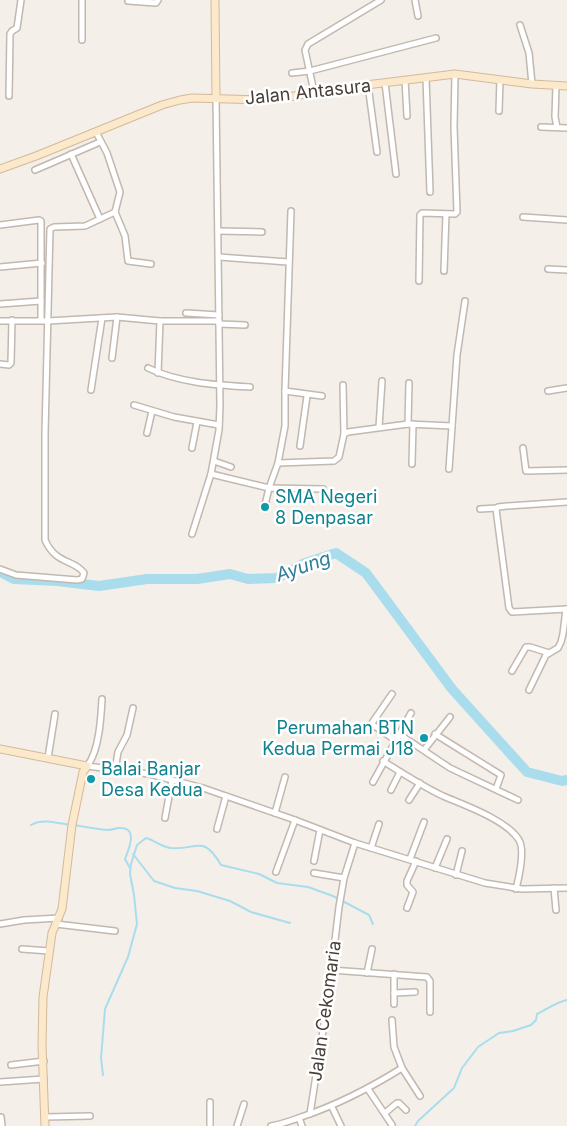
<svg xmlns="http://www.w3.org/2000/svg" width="567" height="1126" font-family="Inter,sans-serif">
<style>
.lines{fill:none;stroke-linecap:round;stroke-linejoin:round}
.stream{stroke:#a9ddee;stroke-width:2}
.river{stroke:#a9ddee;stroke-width:10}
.street-casing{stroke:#c2b8af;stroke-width:8}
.secondary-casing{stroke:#d2ba9b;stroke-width:9}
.street{stroke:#fff;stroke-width:5}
.secondary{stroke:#fce8cb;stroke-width:7}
.culture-dot{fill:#0f9aa8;stroke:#fff;stroke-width:2}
.labels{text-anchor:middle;stroke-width:5;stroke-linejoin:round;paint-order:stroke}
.street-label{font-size:18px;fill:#483f38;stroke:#fff}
.culture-label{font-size:18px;fill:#0d838f;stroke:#fff;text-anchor:start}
.water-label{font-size:19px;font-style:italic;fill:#307e98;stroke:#fff}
</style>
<rect width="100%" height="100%" fill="#f4efe9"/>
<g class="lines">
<!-- stream -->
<g class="stream">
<path d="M31 825C42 818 58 823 70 825"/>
<path d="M74 825C85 827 96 829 107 830 111 830 114 829 118 828 139 826 129 849 125 859L130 868"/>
<path d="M133 854 154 881 175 888 197 891 230 901 251 912 290 923"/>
<path d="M103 1075 101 1058 105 1009 128 957 137 924 134 895 130 874 131 864 137 845 146 838C154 840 162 847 171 848 198 850 203 834 221 865L259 874 277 883 308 887 333 896 369 915 373 924"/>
<path d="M415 1126 418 1121 454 1088 462 1068 478 1047 499 1033 513 1031 531 1025 536 1020 537 1014C548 1009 556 1002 567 1000"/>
</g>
<!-- river -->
<path class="river" d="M0 572 14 579 57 581 99 586 147 579H197L230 574 248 579 277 578 305 563 336 553 366 573 452 689 527 772 562 781 567 780"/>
<!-- street casing -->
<g class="street-casing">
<g id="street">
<path d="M82 0V40"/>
<path d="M415 0 418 16"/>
<path d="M128 1 156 3 158 0"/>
<path d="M520 25 529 53 532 84"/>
<path d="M292 73 310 71 436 38"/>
<path d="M426 78 430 192"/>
<path d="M405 80 407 116"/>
<path d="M385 83 396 174"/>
<path d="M368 85 377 152"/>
<path d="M556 86 555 117 557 127"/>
<path d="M314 92 305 50 308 44 381 0"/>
<path d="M9 96 10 34 12 31 17 28 21 0"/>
<path d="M499 111 500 80"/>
<path d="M541 127 567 128"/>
<path d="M71 154 100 219"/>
<path d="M35 170 100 142"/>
<path d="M291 211 285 391V426L278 463 334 461 339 457 344 434 348 432 408 424 452 426"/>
<path d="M115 212 125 236 128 261 151 264"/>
<path d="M523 217 567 220"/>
<path d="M0 225 39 220 41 221V320"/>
<path d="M218 231 262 232"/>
<path d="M219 257 288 262"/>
<path d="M0 267 42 263"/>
<path d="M548 269 567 270"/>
<path d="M444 271 446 214"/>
<path d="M419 281 420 215 422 213 455 214 457 212 454 127 455 74"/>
<path d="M0 304 41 301"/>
<path d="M186 313 219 315"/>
<path d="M0 321H48L117 317 160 321H219"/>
<path d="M219 324 245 325"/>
<path d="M112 358 117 317"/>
<path d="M0 364 9 365 11 363 12 320"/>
<path d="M148 368C179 383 217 385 250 387"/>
<path d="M158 373 160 321"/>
<path d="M343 385 344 434"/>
<path d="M91 390 102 318"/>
<path d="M285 391 322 396"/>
<path d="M548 391 567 388"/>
<path d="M134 405 174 417 219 425"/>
<path d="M408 424 409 383"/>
<path d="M379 427 382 381"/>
<path d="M147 433 152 411"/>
<path d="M300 446 307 396"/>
<path d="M192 448 197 422"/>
<path d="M523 448 526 471 567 470"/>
<path d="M214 461 231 467"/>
<path d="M412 464 413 424"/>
<path d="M449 469 457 355 465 301"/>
<path d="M211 474 269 488 278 463"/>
<path d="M567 502 507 506 498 507 496 509 509 608 512 612 567 609"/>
<path d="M265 505 269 488 323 489"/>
<path d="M480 509 497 508"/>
<path d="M192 534 211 474 219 430 220 405 216 98"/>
<path d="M0 569 16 575 77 580 82 579 84 573C74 559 56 565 45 540V433L50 229 54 227 85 226 115 212 120 192 107 153 96 132"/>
<path d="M512 671 526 647H530L549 653"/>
<path d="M529 690 546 655 558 648 561 642 563 634 566 609"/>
<path d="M392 694 372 723 373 725 395 740"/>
<path d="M102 699C101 718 99 752 87 766L149 774 203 788 295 820 355 843 485 883 522 889 567 888"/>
<path d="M399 734 450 768 518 800"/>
<path d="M435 734 501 775 496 789"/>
<path d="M424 750 450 717"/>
<path d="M48 758 55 714"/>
<path d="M383 761C402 773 422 786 443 796 464 805 507 820 519 840 525 850 519 877 516 889"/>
<path d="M115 770 118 752 127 735 133 708"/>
<path d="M373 782 411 713"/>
<path d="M391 790 400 772"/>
<path d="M409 800 420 783"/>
<path d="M275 813 285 777"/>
<path d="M165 818 172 780"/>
<path d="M217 829 226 796"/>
<path d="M371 848 379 824"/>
<path d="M410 859 424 822"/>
<path d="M314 861 320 830"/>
<path d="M435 868 447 839"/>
<path d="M276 872 295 820"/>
<path d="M314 873 344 878"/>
<path d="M456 875 462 851"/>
<path d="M554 888 556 910"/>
<path d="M407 908 413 892 407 885V881L416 861"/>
<path d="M0 924 24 920 59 918"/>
<path d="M56 924 115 931"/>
<path d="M22 949 49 951"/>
<path d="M331 970 427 977 430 981V1012"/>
<path d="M367 973 372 949"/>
<path d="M394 993 415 992"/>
<path d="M394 1004V974"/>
<path d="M392 1020 394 1047 402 1068 420 1096"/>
<path d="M11 1065 44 1061"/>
<path d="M0 1082 44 1079"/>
<path d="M368 1089 392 1125"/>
<path d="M210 1102V1126"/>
<path d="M332 1107 341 1126"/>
<path d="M385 1113 397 1103H399L406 1110"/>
<path d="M310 1114 328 998 339 907 344 878 355 843"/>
<path d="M1 1117 2 1126"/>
<path d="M45 1117 90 1116"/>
<path d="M299 1118 302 1126"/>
<path d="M237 1126 244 1104"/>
<path d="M271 1126C283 1124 293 1120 304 1116 339 1104 370 1088 402 1068"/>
</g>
</g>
<!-- secondary casing -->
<g class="secondary-casing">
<g id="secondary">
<path d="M215 0 216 98"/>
<path d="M0 169 36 156 162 105 180 100 192 98 261 100 277 99 334 89 455 74 532 84 567 86"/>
<path d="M0 749 87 766 83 772 72 825 62 909 52 933 43 997 42 1045 45 1126"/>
</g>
</g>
<!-- street -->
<use href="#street" class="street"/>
<!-- secondary -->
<use href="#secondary" class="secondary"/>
</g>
<!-- markers -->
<g class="culture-dot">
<circle cx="265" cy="507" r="5"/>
<circle cx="424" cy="738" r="5"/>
<circle cx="91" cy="779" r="5"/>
</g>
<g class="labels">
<!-- street labels -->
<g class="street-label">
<text transform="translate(308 92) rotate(-6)" y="6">Jalan Antasura</text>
<text transform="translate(325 1011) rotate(-82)" y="6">Jalan Cekomaria</text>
</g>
<!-- culture labels -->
<g class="culture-label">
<text x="275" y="503">SMA Negeri<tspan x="275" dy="21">8 Denpasar</tspan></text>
<text x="414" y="734" text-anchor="end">Perumahan BTN<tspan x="414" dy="21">Kedua Permai J18</tspan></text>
<text x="101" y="775">Balai Banjar<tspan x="101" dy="21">Desa Kedua</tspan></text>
</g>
<!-- water labels -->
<g class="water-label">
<text transform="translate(303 566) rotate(-19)" y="7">Ayung</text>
</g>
</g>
</svg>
